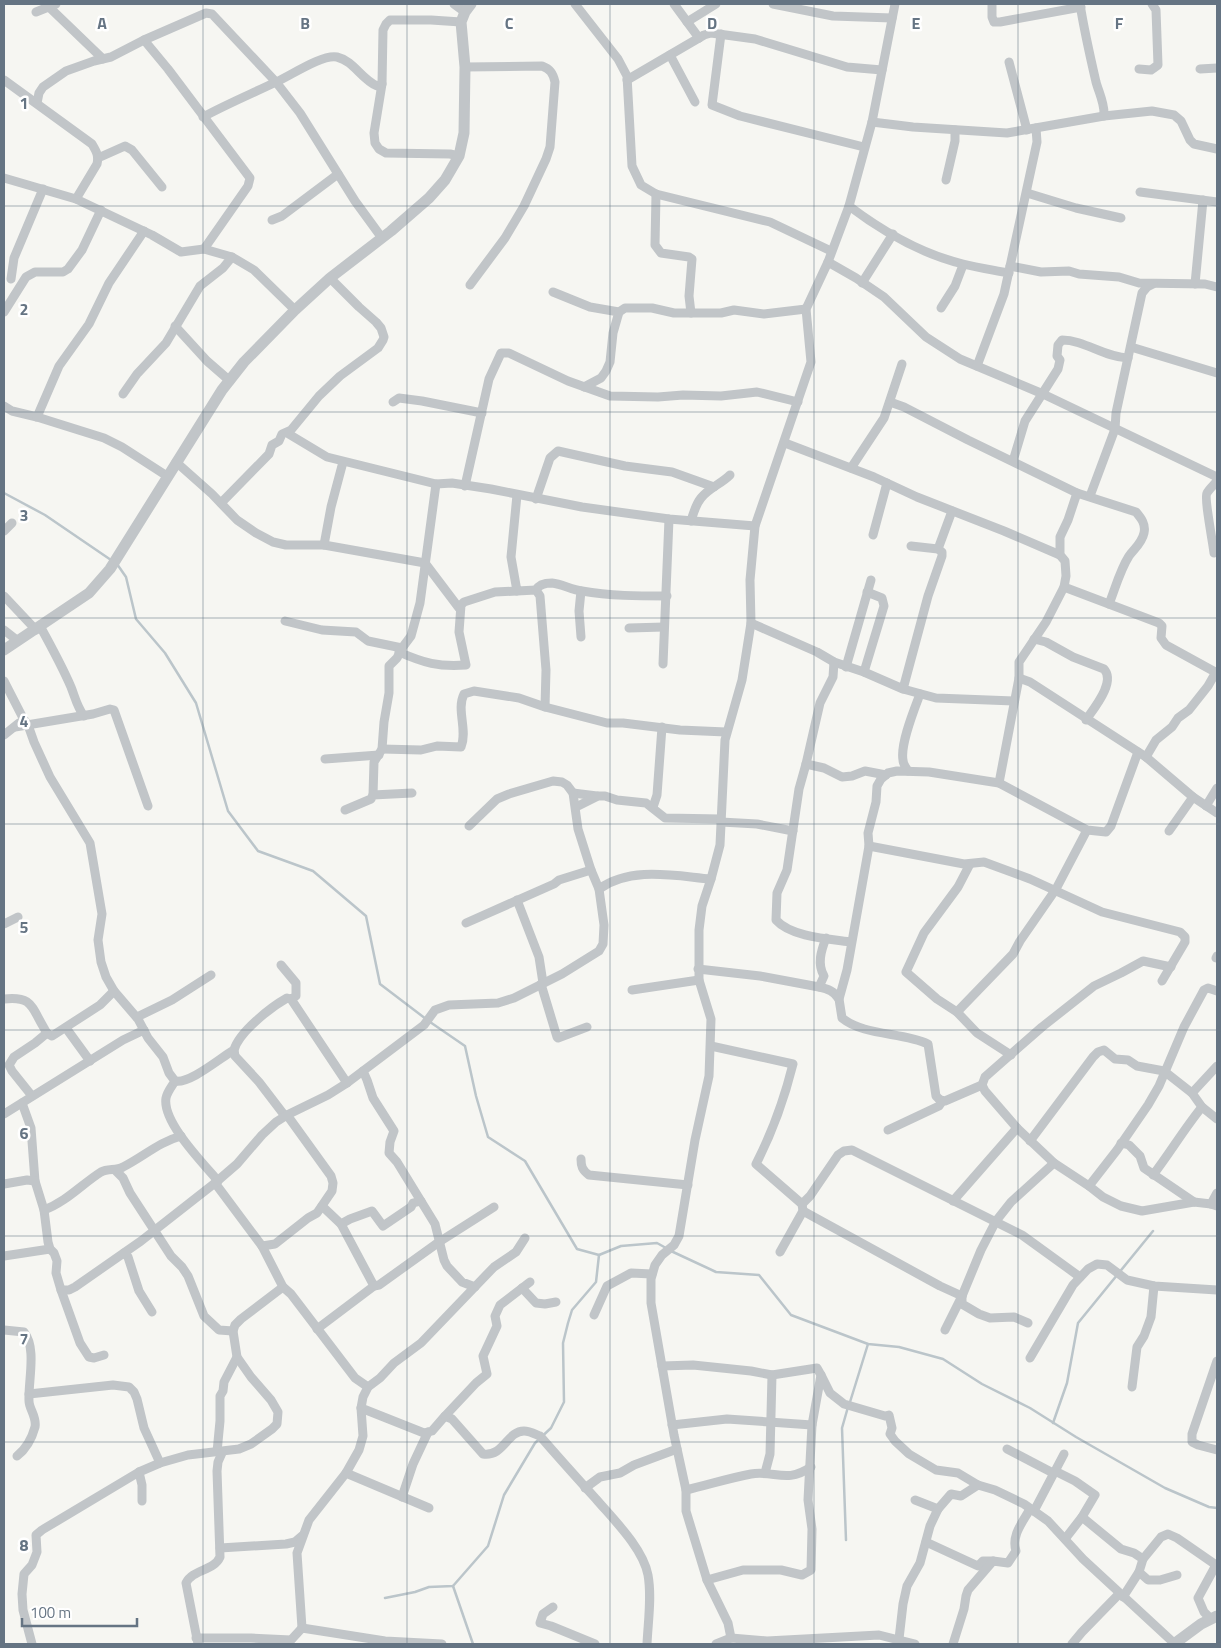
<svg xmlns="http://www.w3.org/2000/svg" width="1221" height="1648" font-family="'Titillium Web',sans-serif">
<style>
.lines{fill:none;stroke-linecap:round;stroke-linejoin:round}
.stream{stroke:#bbc5ca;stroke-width:2.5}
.minor{stroke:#c1c5c8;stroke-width:9}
.tertiary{stroke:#c1c5c8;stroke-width:11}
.grid{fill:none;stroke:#657483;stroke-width:1;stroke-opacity:0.55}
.grid-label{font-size:16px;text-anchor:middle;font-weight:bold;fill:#657483;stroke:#fff;stroke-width:5;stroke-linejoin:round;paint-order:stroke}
</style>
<rect width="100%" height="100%" fill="#f6f6f2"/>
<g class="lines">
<!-- stream -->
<g class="stream">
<path d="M4 493 45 515 111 560"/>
<path d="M117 564 126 577 136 619 165 653 196 703 228 811 258 851 313 871 366 916 380 984 426 1019"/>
<path d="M430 1022 465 1046 476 1096 488 1137 525 1161 577 1249 599 1255 621 1246 657 1243 666 1248"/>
<path d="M671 1251 716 1272 759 1275 791 1315 868 1344 899 1347 943 1359 982 1384 1030 1408 1076 1437 1165 1488 1209 1507 1217 1508"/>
<path d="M850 1402 868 1344"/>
<path d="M1053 1423 1067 1383 1078 1323 1153 1231"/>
<path d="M846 1540 842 1428 848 1407"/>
<path d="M453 1586 473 1644"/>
<path d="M385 1598 415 1592 429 1587 453 1586 488 1546 504 1495 535 1443 551 1428 564 1402 563 1343 568 1323 572 1310 596 1282 599 1255"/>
</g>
<!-- minor -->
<g class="minor">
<path d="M454 4 465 12"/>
<path d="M575 4 618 59 627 76 632 166 641 185 656 194 770 222 831 251"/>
<path d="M674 4 699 38"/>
<path d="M773 4 833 16 892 18"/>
<path d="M992 4V17L994 22H1000L1081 7"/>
<path d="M1080 4C1084 30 1090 56 1096 82 1099 93 1105 104 1104 116"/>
<path d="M49 7 103 59"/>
<path d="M36 12 56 4"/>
<path d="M687 22 716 4"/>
<path d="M721 34 712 105 740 116 864 147"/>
<path d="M144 40 168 69 250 178 248 186 204 249"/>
<path d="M670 55 695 102"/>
<path d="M1009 62 1027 130"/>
<path d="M465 67 542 66C550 69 553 73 555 82L550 147 546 159 524 206 505 238 470 285"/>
<path d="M1139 69 1151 70 1158 65 1156 10 1152 4"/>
<path d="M1200 69 1217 68"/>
<path d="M4 80 92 144C96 151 99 155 97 164L76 199"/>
<path d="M627 80 704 35 711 33 755 39 847 67 882 70"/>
<path d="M37 103 39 93 43 87 66 71 94 61 111 57 144 40 206 13 212 14 276 82 300 113 355 201 382 238"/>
<path d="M203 117C227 104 251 94 276 82 290 76 322 54 337 57 354 61 361 79 377 86L382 84"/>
<path d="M872 122 913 127 1007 133 1104 116 1152 111 1174 115 1181 121 1190 140 1194 144 1217 149"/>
<path d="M459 156 450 154 386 153 379 149 375 143 374 133 382 84 383 30 386 24 390 20H431L461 22"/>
<path d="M98 158 125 146 132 150 162 187"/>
<path d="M4 178 76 199 152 235 181 252 204 249 232 257 254 270 295 310"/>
<path d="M946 180 955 141V130"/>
<path d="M1140 192 1217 202"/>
<path d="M1027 193 1076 208 1121 218"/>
<path d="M656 194 655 245 661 253 689 257 692 259 689 296 691 313"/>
<path d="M849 206C882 231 922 254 963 264 978 268 994 270 1009 273"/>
<path d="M272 220 282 216 338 174"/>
<path d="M828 262 856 278 884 297 926 337 960 359 1043 394 1217 477"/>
<path d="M1010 266 1041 272 1069 271 1079 274 1119 277 1139 283 1205 284 1217 287"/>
<path d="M11 279 14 258 43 189"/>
<path d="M862 283 893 234"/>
<path d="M1195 284 1203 200"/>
<path d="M553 292 590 307 619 312 625 308H652L674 313H721L734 310 764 314 806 309"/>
<path d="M941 308 955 286 963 265"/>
<path d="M4 312 26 277 35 272H63L68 269 82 250 101 210"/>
<path d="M175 326 207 361 230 381"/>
<path d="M1131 347 1217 373"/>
<path d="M977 366 1004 294 1037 142 1036 128"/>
<path d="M584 387 601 378 606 371 610 362 613 333 619 312"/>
<path d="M123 394 137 374 166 343 200 286 223 268 232 257"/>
<path d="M393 402 399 398 422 401 482 413"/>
<path d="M890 402 904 407 968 440 1077 493 1136 512C1141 518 1146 524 1144 533 1142 543 1134 549 1129 556 1120 570 1115 589 1109 604"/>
<path d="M4 406 12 411 37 417 104 438 122 447 167 476"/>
<path d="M37 417 59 366 89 324 109 283 144 231"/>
<path d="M287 433 327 457 436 484 452 483 491 489 582 507 669 519 755 526"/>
<path d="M785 443 874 477 917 497 1004 531 1060 555"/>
<path d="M1013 461 1025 421 1058 369 1060 360 1057 356 1058 345 1062 340C1085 340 1103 357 1128 358"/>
<path d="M176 462 212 494 237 520 256 533 273 542 286 545H324L425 563 459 608"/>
<path d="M851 468 884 418 902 364"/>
<path d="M465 486 489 379 501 353H509L568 381 610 396 658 397 683 395 721 396 757 392 798 402"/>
<path d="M517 495 511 557 517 591 536 590 540 596 546 670 545 707"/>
<path d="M1090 496 1115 429 1116 413 1142 293 1147 287 1153 284"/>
<path d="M536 499 550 458 558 451 625 466 672 472 714 487"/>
<path d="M221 503 269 454 272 445 279 441 282 434 291 430 319 396 340 376 378 348 383 340 384 337 381 328 376 322 359 307 330 278"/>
<path d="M691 521C693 514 696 504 701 498 709 488 721 484 730 475"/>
<path d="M4 531 12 523"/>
<path d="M873 535 887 483"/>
<path d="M324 545 331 507 343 462"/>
<path d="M938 549 952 511"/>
<path d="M1214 553C1213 543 1204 498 1207 493 1209 489 1214 485 1217 481"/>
<path d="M1064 587 1159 623 1162 626 1161 638 1166 645 1217 673"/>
<path d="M536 590C539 584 546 583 552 583 562 584 572 590 582 591 610 596 638 596 667 596"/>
<path d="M4 596 36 630"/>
<path d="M285 621 322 630 356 632 368 641 402 648"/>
<path d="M751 623 817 652 834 662 864 672 903 689 936 698 1014 701"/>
<path d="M40 626C51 646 62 666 71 687 75 697 77 707 84 716"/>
<path d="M629 628 664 627"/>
<path d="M4 630 18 641"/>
<path d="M581 637 579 611 581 591"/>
<path d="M1034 639 1046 642 1073 657 1104 669C1116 682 1094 708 1086 720"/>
<path d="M399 652C424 663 438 667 466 665L459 632 461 605 464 602 495 592 517 591"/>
<path d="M834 662 833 677 820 703 806 764 799 789 787 870 777 893 776 920C791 937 829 939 851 942"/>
<path d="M663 664 669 519"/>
<path d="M846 667 871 580"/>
<path d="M864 672 884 606 882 598 867 592"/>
<path d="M1019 678 1030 682 1146 757 1193 797 1217 813"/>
<path d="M4 681 23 718 28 725 34 742 50 777 90 843 102 914 98 940 101 962 106 977 114 991 138 1019 148 1038 163 1057 169 1073 175 1081C172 1086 167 1092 166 1098 162 1122 203 1163 218 1181"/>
<path d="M903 689 928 596 942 556V552L938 549 911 546"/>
<path d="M15 727 93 714 110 709 114 710 148 806"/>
<path d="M4 735 19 723"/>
<path d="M382 749 421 750 437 746 461 747C468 730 456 710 464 694L474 691 519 698 545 707 607 723H623L680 730 726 732"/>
<path d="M1146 757 1156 740 1172 727 1178 718 1189 710 1208 686 1216 672"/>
<path d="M325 759 379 755"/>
<path d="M806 764 824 768 842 777 852 776 865 771 886 775"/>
<path d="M908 771C906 768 903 764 903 760 900 744 914 710 920 694"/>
<path d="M999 783 1019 678V662L1046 622 1064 587 1066 576 1065 561 1060 555V537L1068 520 1077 493"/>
<path d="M573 793 597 796"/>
<path d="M373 795 374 762 382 749 384 722 389 693V666L397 658 402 648 411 636 420 603 436 484"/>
<path d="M1206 806 1217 788"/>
<path d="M576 807 598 796H605L617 800 646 803 665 818 721 819"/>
<path d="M653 807 657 795 662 727"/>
<path d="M345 810 371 799 373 795 412 793"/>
<path d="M721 822 757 824 793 831"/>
<path d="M1169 831 1193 797"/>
<path d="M869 846 964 864 984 862 1030 879 1102 912 1180 932 1185 937V942L1162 981"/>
<path d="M970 864 958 887 924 933 906 972 937 999 957 1012 977 1033 1011 1055"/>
<path d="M599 889C631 866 675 876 711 879"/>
<path d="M517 900 539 957 543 983"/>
<path d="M466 923 554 884 559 880 591 870"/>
<path d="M4 924 18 917"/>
<path d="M1216 958 1217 956"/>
<path d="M281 965 296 983V996L291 999 287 998C271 1007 239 1032 234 1050L235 1056 259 1082 285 1116"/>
<path d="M698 969 760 976 819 987C828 989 834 991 839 999"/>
<path d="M541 984 557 1037 558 1038 587 1027"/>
<path d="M819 987 824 976C817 964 821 951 826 938"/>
<path d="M632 990 699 980"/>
<path d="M4 999C32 996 31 1006 44 1028 46 1032 47 1034 52 1036L100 1005 114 991"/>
<path d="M291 999 347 1083"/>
<path d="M957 1012 1013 954 1020 941 1056 889 1087 830"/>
<path d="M137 1017 172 1000 211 975"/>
<path d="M66 1028 90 1061"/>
<path d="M711 1046 793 1064C784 1100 773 1131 756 1164L802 1204 803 1211 780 1252"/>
<path d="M363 1071 367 1080 373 1098 394 1131 390 1142 389 1153 397 1162 435 1224 444 1260 447 1266 462 1282 475 1287"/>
<path d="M175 1081C190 1084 220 1058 234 1050"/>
<path d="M982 1085 985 1091 1017 1128 1054 1163 1089 1186 1103 1197 1121 1206 1142 1211 1194 1202 1211 1204 1217 1206"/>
<path d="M1192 1093 1217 1066"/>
<path d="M32 1096 12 1071 9 1065 14 1057 35 1043 47 1033"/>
<path d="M940 1100 936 1096 928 1044C903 1032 864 1036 842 1018L839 999 847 970 869 846 868 833 876 802 877 786 881 779 888 773 897 771 929 772 999 783 1087 830 1106 832 1111 826 1138 752"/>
<path d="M940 1100 945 1101 982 1085 985 1077 1042 1027 1094 986 1121 973 1143 961 1171 967"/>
<path d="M22 1103 31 1128 35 1181 44 1210 48 1242 50 1249 54 1253 57 1261 56 1273 61 1290 80 1343 89 1357 94 1358 104 1355"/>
<path d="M4 1114 123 1040 144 1030"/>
<path d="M888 1130 939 1106 941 1103 940 1100"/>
<path d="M1030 1141 1093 1057 1098 1052 1104 1050 1115 1059 1128 1060 1137 1066 1164 1071 1192 1093 1202 1107 1217 1119"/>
<path d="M1121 1143 1129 1145 1140 1156 1144 1168 1194 1202"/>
<path d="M581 1159C581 1166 582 1170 589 1175L688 1185"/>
<path d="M115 1170 123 1178 130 1193 171 1256 182 1267 188 1276 204 1316 219 1330 233 1331"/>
<path d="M1153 1175C1170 1153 1184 1129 1202 1107"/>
<path d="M215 1183 262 1246 283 1287 291 1294 355 1378 368 1387"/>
<path d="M4 1184 27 1180 35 1181"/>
<path d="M1089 1186 1117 1150 1148 1105 1159 1086 1184 1027 1204 990 1208 988 1217 991"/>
<path d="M953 1201 1017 1128"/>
<path d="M802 1204 810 1196 838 1155 844 1151 852 1150 1022 1235 1080 1277"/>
<path d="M1211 1204 1217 1193"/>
<path d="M322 1206 341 1224 350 1219 372 1211 383 1226 411 1207 413 1203 421 1201"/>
<path d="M44 1210C66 1202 82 1184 101 1172 108 1168 116 1171 123 1167 143 1157 159 1142 181 1136"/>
<path d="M803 1211 940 1286 962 1296"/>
<path d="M341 1224 374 1286"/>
<path d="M262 1246 275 1244 308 1218 317 1213 332 1191 333 1183 331 1176 287 1115"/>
<path d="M124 1253 128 1257 139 1291 152 1312"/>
<path d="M4 1256 50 1249"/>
<path d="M522 1288 536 1303 545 1304 556 1302"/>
<path d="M61 1290H69L75 1287 141 1241 215 1183 237 1164 262 1135 276 1122 287 1115 328 1095 347 1083 424 1025 435 1010 449 1005 498 1003 514 998 562 974 599 951 603 944 604 925 599 889 591 870 578 829 573 793 567 785 562 782 553 781 509 794 497 799 469 826"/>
<path d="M962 1296V1304L979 1314 990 1318 1014 1317 1028 1323"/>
<path d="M594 1315 607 1286 631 1273 652 1274"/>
<path d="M317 1329 374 1286 379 1285 439 1242 494 1207"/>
<path d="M4 1330 24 1332C37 1348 28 1381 29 1401 29 1409 37 1417 35 1427 32 1438 26 1449 17 1456"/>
<path d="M945 1330 962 1296 981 1250 996 1221 1011 1202 1054 1163"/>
<path d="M1030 1358 1073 1285 1088 1269 1097 1264 1107 1265 1127 1280 1154 1286 1217 1290"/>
<path d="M1217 1361 1192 1434V1442L1198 1445 1217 1450"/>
<path d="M662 1366 693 1365 751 1371 772 1375 817 1368 821 1375 812 1425 809 1481 808 1500 812 1529 811 1570 802 1575 781 1570H743L707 1580"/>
<path d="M821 1375 830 1393 844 1404 885 1416 889 1415 892 1428 890 1434 895 1441 909 1454 936 1470 958 1473 978 1485 995 1490 1024 1504 1048 1521 1083 1559 1175 1644"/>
<path d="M1132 1387 1137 1347 1144 1336 1151 1317 1154 1286"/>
<path d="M29 1394 113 1385 129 1387 134 1392 137 1399 144 1428 160 1463"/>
<path d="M361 1408 424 1433 432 1431 445 1416 452 1419 483 1454C504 1457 507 1431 524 1431 529 1431 535 1434 540 1436 558 1457 577 1478 596 1499 613 1519 643 1548 648 1575 652 1597 648 1622 647 1644"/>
<path d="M445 1416 476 1383 487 1374 483 1356 497 1326 495 1316 500 1305 530 1282"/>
<path d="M672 1425 727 1419 812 1425"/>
<path d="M1007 1449 1053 1473"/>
<path d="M217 1452 220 1421V1396L223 1391 224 1382 237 1357"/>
<path d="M1055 1471 1075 1481 1095 1495 1082 1517 1065 1539"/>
<path d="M139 1472 142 1485V1501"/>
<path d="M346 1473 429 1508"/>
<path d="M765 1473 770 1454 772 1375"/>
<path d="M585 1488 600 1477 620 1473 634 1465 677 1449"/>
<path d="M686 1490C708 1485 729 1478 751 1474 775 1470 786 1484 811 1467"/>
<path d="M402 1497 413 1464 428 1432"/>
<path d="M915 1500 938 1509 951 1494 961 1496 978 1485"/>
<path d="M1034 1511 1064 1454"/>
<path d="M1082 1517 1121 1549 1134 1553 1143 1559 1139 1572 1148 1580H1160L1177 1575"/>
<path d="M926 1542 978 1566 983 1561H993"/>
<path d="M220 1548 286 1544 295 1542 302 1536"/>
<path d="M1143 1559 1161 1537 1168 1534 1177 1538 1216 1565 1198 1598 1204 1612 1211 1619"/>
<path d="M1123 1597 1139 1572"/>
<path d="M553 1607 543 1614 540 1623 551 1626 595 1644"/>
<path d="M302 1628 297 1553 309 1520 346 1473 359 1450 363 1436 361 1408 363 1397 368 1387 380 1378 394 1363 421 1343 494 1267 516 1252 525 1238"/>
<path d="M196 1638H251L291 1640 302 1628 385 1641 442 1644"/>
<path d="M731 1638 728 1623 707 1580 686 1511V1490L674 1435 651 1303V1279L655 1265 662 1255 674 1245 679 1236 695 1140 709 1076 711 1019 699 980V930L702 906 711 879 720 845 725 740 742 680 751 623 750 580 755 526 811 362 806 309 828 262 849 206 872 122 895 4"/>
<path d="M899 1639 903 1604 907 1586 920 1563 930 1526 938 1509"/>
<path d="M32 1644 23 1610 22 1594 24 1574 32 1565 37 1552 36 1535 42 1530 139 1472 160 1463 188 1455 239 1449 251 1444 272 1429 277 1424 278 1412 271 1400 251 1377 237 1357 233 1331 235 1325 241 1319 283 1287"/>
<path d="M198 1644 186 1583C193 1569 214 1571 220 1557L217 1471 218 1462 222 1453"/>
<path d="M716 1644 731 1638 767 1641 879 1635 915 1644"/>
<path d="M953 1644 964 1609 966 1596 968 1590 993 1561 1008 1563 1016 1551C1011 1535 1023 1522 1030 1509"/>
<path d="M1072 1644 1082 1632 1119 1594"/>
</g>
<!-- tertiary -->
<g class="tertiary">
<path d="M4 650 89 593 110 569 222 390 244 362 295 310 330 278 391 231 429 198 445 180 459 156 464 133 465 67 461 22 465 12 471 4"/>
<path d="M1174 1644 1201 1624 1217 1616"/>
</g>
</g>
<!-- grid -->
<path class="grid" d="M203 4V1644M407 4V1644M610 4V1644M814 4V1644M1018 4V1644M4 206H1217M4 412H1217M4 618H1217M4 824H1217M4 1030H1217M4 1236H1217M4 1442H1217"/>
<g class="grid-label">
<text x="102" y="29">A</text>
<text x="305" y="29">B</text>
<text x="509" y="29">C</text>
<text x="712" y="29">D</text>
<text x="916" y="29">E</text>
<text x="1119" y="29">F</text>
<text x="24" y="109">1</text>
<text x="24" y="315">2</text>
<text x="24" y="521">3</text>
<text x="24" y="727">4</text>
<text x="24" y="933">5</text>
<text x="24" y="1139">6</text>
<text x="24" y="1345">7</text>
<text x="24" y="1551">8</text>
</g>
<!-- border -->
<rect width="1221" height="1648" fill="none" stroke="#657483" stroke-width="10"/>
<!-- scale -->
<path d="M22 1618v8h115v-8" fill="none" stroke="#657483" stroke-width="2.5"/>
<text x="30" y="1618" font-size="15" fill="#657483" stroke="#ffffff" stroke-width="4" paint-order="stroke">100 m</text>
</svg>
